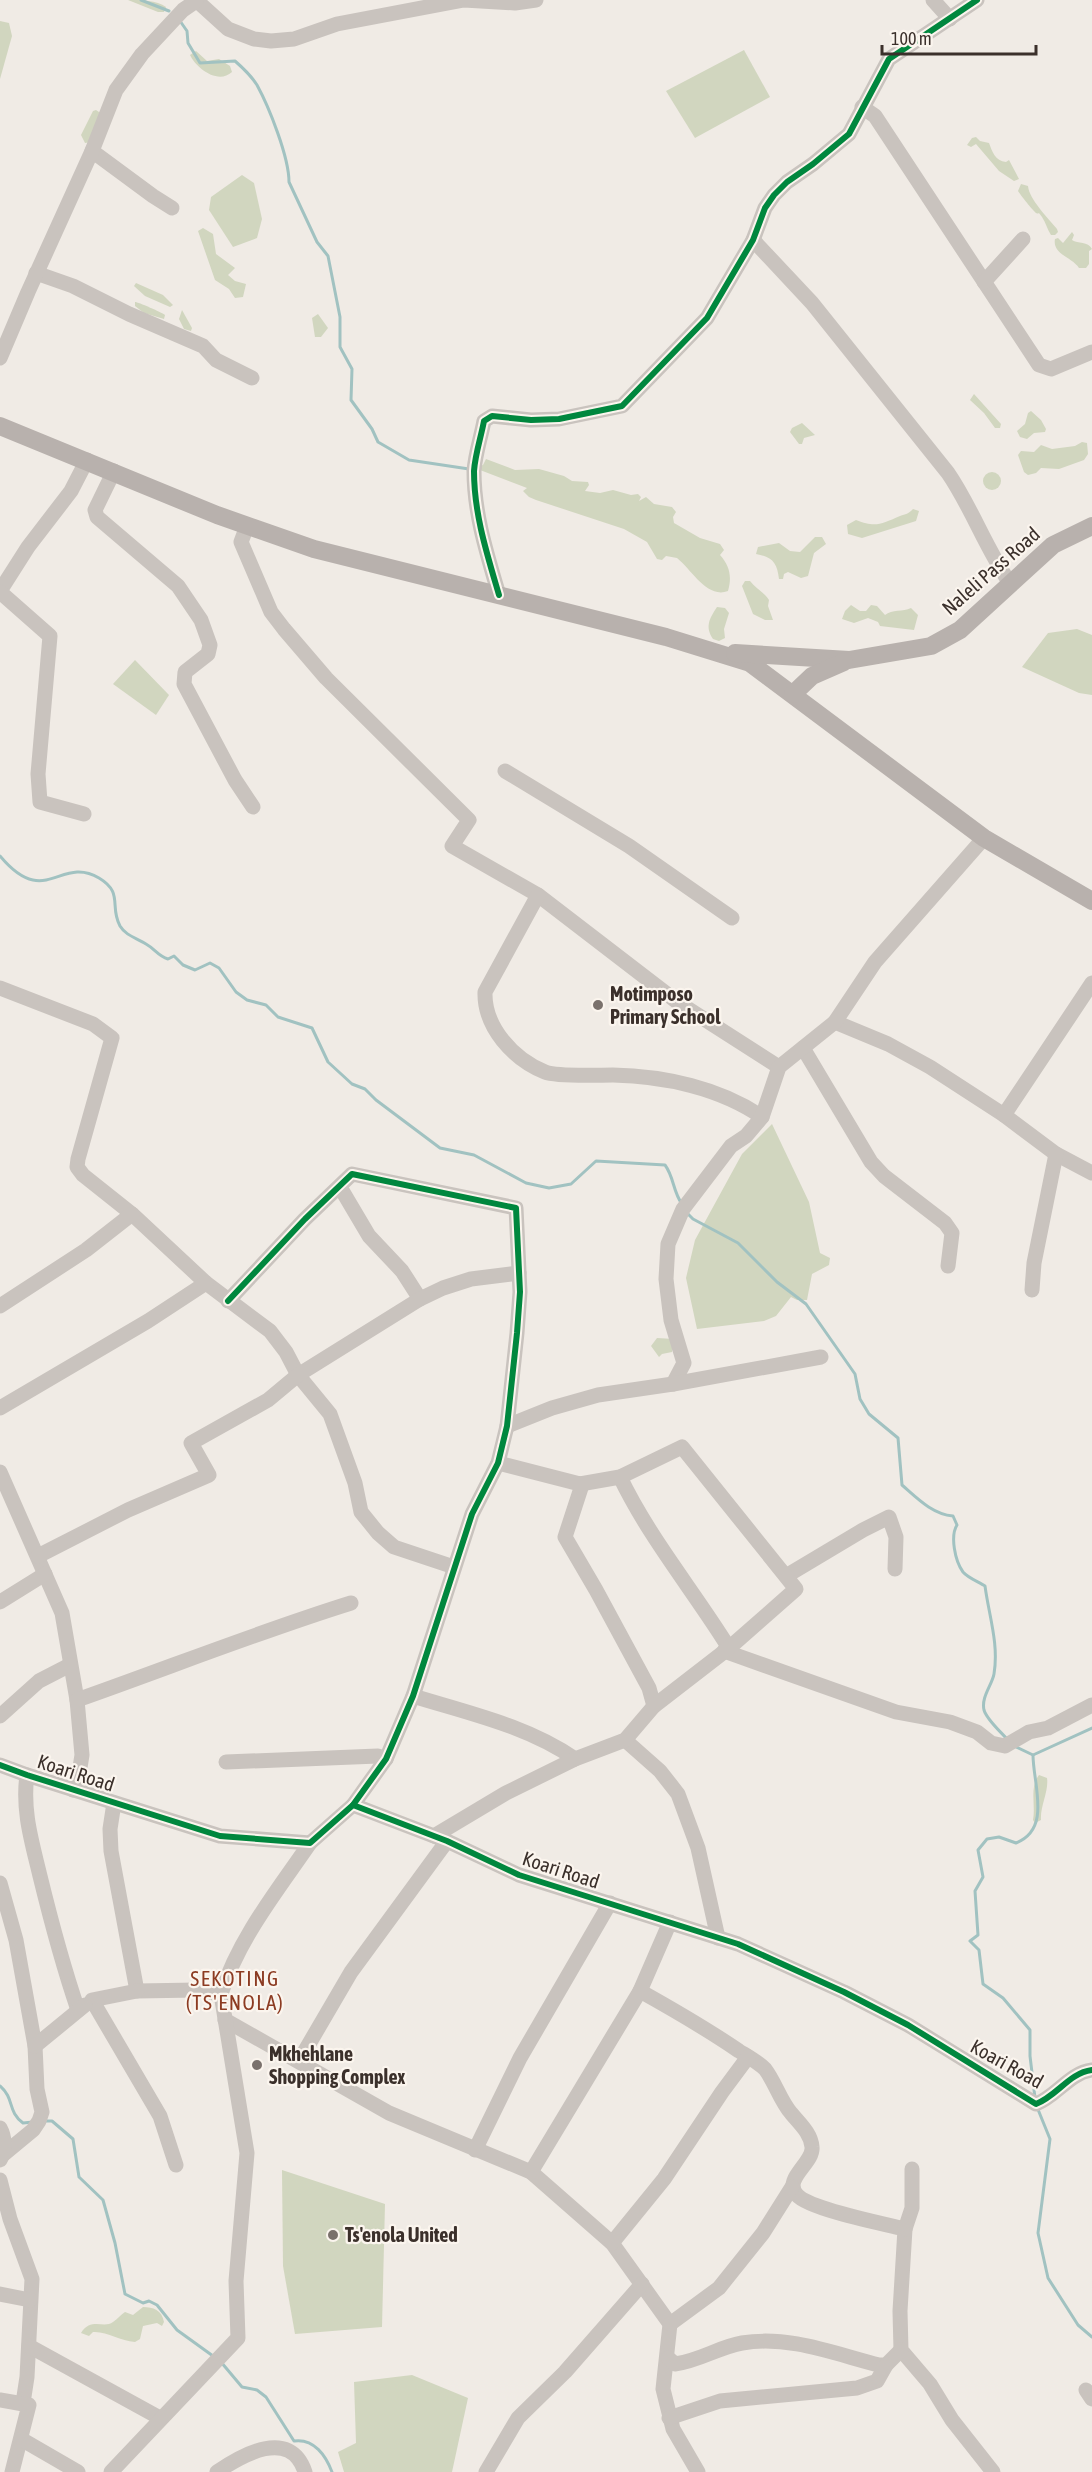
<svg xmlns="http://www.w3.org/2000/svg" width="1092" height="2472" font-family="'Asap Condensed',sans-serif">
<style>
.green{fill:#d1d6bf}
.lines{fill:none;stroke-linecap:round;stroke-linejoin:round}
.stream{stroke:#a1c2c1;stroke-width:3}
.minor{stroke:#c9c3be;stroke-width:15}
.major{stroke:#b8b1ad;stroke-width:18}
.cycleway-casing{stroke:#fbf5ee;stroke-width:10}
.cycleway{stroke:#00873e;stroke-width:6}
.poi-dot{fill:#7a716c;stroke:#fbf5ee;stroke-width:2}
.labels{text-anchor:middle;stroke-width:4.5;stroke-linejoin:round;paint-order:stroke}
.street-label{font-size:20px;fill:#3b302b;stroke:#fbf5ee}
.poi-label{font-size:20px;font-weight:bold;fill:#3b302b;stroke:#fbf5ee;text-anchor:start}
.neighbourhood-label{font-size:21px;letter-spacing:1.5px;fill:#8c3b22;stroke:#fbf5ee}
</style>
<rect width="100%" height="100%" fill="#f0ebe5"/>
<!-- green -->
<g class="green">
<path d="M128 0C140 0 157 0 166 7L164 12H158Z"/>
<path d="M0 21 9 23 12 36 0 79Z"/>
<path d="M744 50 770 97 695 138 666 91Z"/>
<path d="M196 51 207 61 219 59 230 66 232 72C218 85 196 68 190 55Z"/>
<path d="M96 110 102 114 91 142 85 143 81 135 93 111Z"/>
<path d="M976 137 980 141 989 143C992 151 995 161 1006 162L1009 160 1019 179 1014 181 999 171 976 144 971 147 967 145 972 138Z"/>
<path d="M242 175 254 183 262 219 257 238 233 247 209 210 211 197Z"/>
<path d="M1021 184 1028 186C1029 199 1048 218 1057 229L1058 232 1055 235H1051C1047 229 1046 223 1042 217 1037 209 1039 217 1034 211 1031 208 1019 193 1018 191Z"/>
<path d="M203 228 213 234 216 254 235 268 228 275 235 281 246 284 243 297 235 298 229 289 215 280 198 231Z"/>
<path d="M1072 232 1074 235 1072 240C1078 244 1088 241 1092 249L1089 251V264L1086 268H1079C1072 257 1052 254 1055 239L1058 238 1063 243Z"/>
<path d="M136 283 163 295 173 305 170 307 145 296 134 286Z"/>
<path d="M135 302C138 302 161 312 165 315L164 319 144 313 135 306Z"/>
<path d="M182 310 192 328 191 331 184 329 179 319Z"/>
<path d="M318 314 328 328 321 337H315L312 318Z"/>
<path d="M974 394 1001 424 1000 428H995L984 413 970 400Z"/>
<path d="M1031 411 1041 420 1046 429 1045 432 1034 433 1027 439 1020 437 1017 431 1025 424 1028 413Z"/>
<path d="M802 423 815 435 804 438 802 444H799L790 432 792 428Z"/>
<path d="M1082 442 1087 443 1088 454 1084 460 1059 469 1041 468 1036 473 1028 475 1024 472 1018 455 1021 451 1034 452 1041 445 1052 449 1075 446Z"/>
<path d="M486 459 515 470 539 469 564 476 572 481 588 482 589 485 585 491 600 493 613 490 631 495 638 494 641 497 639 501 646 497 654 504 672 507 676 512 673 517 674 523 700 538 720 544 724 550 720 555C730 566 732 577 728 591 707 599 692 570 677 558L666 556 662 560 657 559 647 542 624 529 536 500 529 497 523 491 527 488 480 470V466L483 465Z"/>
<circle cx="992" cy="481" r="9"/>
<path d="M913 509 919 511 916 521 862 538 848 534 847 525 856 520C876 528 881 524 900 516 906 514 908 514 913 509Z"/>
<path d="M815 537H822L826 544 814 553 808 576 801 578 788 572 784 574 783 579H779C777 563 773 557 756 554L758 547 779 543 790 551 800 552Z"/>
<path d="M745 581H750C756 589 764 592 769 600L768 606 773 620H765L753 614 742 586Z"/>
<path d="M851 605 860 611H866L871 605 877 606 885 615C892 609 903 612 911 608L918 615 914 630 880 626 878 622 868 618 854 623 842 619 845 611Z"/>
<path d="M717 607 725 608 729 613 724 629 725 638 719 641 713 639C705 627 709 619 717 607Z"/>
<path d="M1077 629 1092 635V695L1079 693 1022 667 1048 633Z"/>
<path d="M135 660 169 695 156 715 113 684Z"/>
<path d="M772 1124 809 1202 820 1253 830 1258 829 1265 812 1274 807 1300H797L791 1297 776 1316 764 1321 697 1329 686 1278 695 1240 742 1154Z"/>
<path d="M657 1338 674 1339 672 1352 662 1354 659 1357 651 1346Z"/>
<path d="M1039 1775 1047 1778C1049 1791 1040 1806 1041 1820L1035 1823 1033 1820C1036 1805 1029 1788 1039 1775Z"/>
<path d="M282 2170 385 2204 382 2327 295 2334 283 2266Z"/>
<path d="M143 2307C153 2307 162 2310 164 2322L162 2326 157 2323 143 2326 140 2339 135 2342C120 2341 107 2331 93 2332L89 2336 81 2333C91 2317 104 2329 113 2322 118 2319 120 2315 125 2312L133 2315Z"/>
<path d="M412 2375 468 2398 452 2472H344L338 2452 356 2443 354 2382Z"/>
</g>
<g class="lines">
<!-- stream -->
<g class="stream">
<path d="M141 0 169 11"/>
<path d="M180 21 187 31 188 43 200 63 235 61C243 68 252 77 257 85 269 107 289 157 289 182L317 242 328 256 340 317V347L352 369 351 400 372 429 378 442 409 460 469 469"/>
<path d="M0 856C45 910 60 855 99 878 124 893 109 906 120 926 126 936 137 938 146 944 155 949 158 956 168 959L174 956 183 965 195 970 210 963 219 968 236 992 247 1000 266 1005 278 1017 312 1028 328 1062 352 1084 365 1089 376 1100 440 1148 474 1155 526 1183 549 1188 571 1184 596 1161 665 1165C674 1177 673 1192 682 1204"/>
<path d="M686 1212 693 1219 738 1243 777 1282 806 1304 855 1374 860 1399 869 1414 898 1438 902 1485C917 1498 932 1514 953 1516L957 1525C950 1536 955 1561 963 1572 968 1578 979 1582 985 1586 989 1616 999 1644 994 1674 992 1685 981 1697 984 1710 987 1720 1000 1731 1007 1739"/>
<path d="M1014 1746 1033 1755C1033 1784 1052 1829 1016 1843L999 1837 987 1839 978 1850 983 1877 975 1891 978 1935 970 1941 979 1950 983 1984 1003 1998 1030 2030V2056L1035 2098"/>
<path d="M1033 1755 1092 1728"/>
<path d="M0 2086C15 2099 7 2111 23 2123L33 2122"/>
<path d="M1037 2107 1050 2139 1038 2233 1048 2278 1078 2325 1092 2337"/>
<path d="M43 2121H52L73 2139 79 2177 103 2200 115 2243 125 2294 143 2303 149 2301 157 2305 177 2330 213 2356"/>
<path d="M221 2362 242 2387 257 2390 266 2397 294 2441C314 2438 326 2456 332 2472"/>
</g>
<!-- minor -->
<g class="minor">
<path d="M196 0 228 29 254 39 271 41 294 39 337 24 464 0 515 3 536 0"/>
<path d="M933 0 950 19"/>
<path d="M862 107 875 116 1039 365 1051 369 1092 352"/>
<path d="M92 151 153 196 172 208"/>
<path d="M753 240 812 303 948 473C972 508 986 549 1010 583"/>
<path d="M36 273 73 286 129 314 203 346 216 360 252 378"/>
<path d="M984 282 1023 239"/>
<path d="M0 358 28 292 92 151 116 90 142 54 183 10 196 1"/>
<path d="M114 471 95 510 97 517 178 586 201 620 210 645 208 654 185 672 184 684 235 780 253 807"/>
<path d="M247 526 241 542 271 612 284 629 326 678 469 820 452 846 538 895 676 1001 779 1067"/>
<path d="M0 591 28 547 71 491 87 460"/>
<path d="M0 592 50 636 38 774 40 802 84 814"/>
<path d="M499 595C487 554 474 514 474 471 475 455 481 437 484 421L492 416 531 420 559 419 622 406 707 318 753 240 765 208 774 195 787 182 813 164 849 134 889 59 977 0"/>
<path d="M505 771 629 846 732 918"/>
<path d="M538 895 485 992C484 1027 513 1059 545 1072 558 1077 597 1075 613 1075 664 1076 720 1088 762 1117"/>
<path d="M0 988 93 1024 112 1038 78 1159 77 1167 83 1175 132 1214 206 1283 270 1331 286 1352 298 1375 330 1414 355 1483 361 1512 378 1533 394 1547 454 1567"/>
<path d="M835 1022 888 1044 930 1067 1004 1115 1056 1154 1092 1173"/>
<path d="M803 1048 871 1162 884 1176 945 1223 952 1233 948 1266"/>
<path d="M1004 1115 1092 983"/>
<path d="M340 1187 369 1236 402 1271 420 1299"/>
<path d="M1032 1290 1034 1263 1056 1154"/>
<path d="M228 1301 305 1219 352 1174 516 1208 520 1292 517 1333 507 1426 498 1463 472 1514 413 1696 386 1759 353 1805"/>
<path d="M0 1306 86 1250 132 1214"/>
<path d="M673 1384 684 1363 671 1320 666 1279 668 1244 683 1209 731 1146 746 1136 762 1117 779 1067 835 1022 875 962 984 838"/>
<path d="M0 1408 148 1321 206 1283"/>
<path d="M507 1426 552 1408 598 1395 673 1384 821 1357"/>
<path d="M0 1472 62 1613 77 1700 82 1755 78 1780 73 1790"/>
<path d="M620 1477C650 1539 693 1590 729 1648"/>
<path d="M580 1484 581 1488 565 1537 596 1590 649 1688 654 1706"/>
<path d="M38 1556 128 1510 209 1475 191 1443 268 1400 298 1375 420 1299 443 1288 471 1279 519 1273"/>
<path d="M786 1576 863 1530 889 1517 896 1537 895 1569"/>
<path d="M0 1602 45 1574"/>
<path d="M724 1651 896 1712 950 1722 977 1732 991 1743 1005 1746 1029 1732 1048 1728 1092 1705"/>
<path d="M413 1696C468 1713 528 1726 575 1759"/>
<path d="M77 1700C168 1668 258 1632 351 1603"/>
<path d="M0 1716 39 1681 70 1665"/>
<path d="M625 1740 660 1771 678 1794 698 1848 718 1938"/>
<path d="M226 1762 378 1756 386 1759"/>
<path d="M0 1765 27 1775 220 1836 310 1843 353 1805 447 1841 519 1875 738 1944 844 1992 908 2025 1036 2104C1057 2096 1069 2073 1092 2070"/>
<path d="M27 1775C22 1811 32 1842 40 1876 51 1921 63 1966 78 2010"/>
<path d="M114 1803 110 1829 111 1851 137 1991 197 1990 221 1994"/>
<path d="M434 1836 506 1793 575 1759 625 1740 654 1706 729 1648 796 1589 682 1447 620 1477 580 1484 498 1463"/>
<path d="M0 1883 16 1940 35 2046 37 2089 42 2112 39 2121 33 2130 4 2154"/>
<path d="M137 1991 92 2000 160 2116 176 2165"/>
<path d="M640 1991C674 2010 707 2029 739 2051 747 2056 758 2062 765 2069 775 2082 780 2100 791 2113 799 2123 811 2133 812 2147 814 2163 782 2179 797 2195 809 2209 884 2224 905 2229L900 2311 901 2350 930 2384 952 2420 993 2472"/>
<path d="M225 2020 389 2113 531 2172 612 2243 670 2324 663 2389 673 2429 698 2472"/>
<path d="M35 2046 85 2005"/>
<path d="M299 2061 351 1972 447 1841"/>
<path d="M0 2128C5 2137 6 2151 0 2160"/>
<path d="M475 2150 520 2058 610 1903"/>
<path d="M531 2172 640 1991 670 1922"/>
<path d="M0 2180 10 2219 32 2279 27 2377 23 2403"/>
<path d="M905 2229 912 2208V2169"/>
<path d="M612 2243 664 2179 722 2092 748 2057"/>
<path d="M0 2294 30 2300"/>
<path d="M670 2324 719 2288 763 2233 792 2187"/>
<path d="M29 2346 160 2418"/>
<path d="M668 2358 675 2364C699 2361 719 2347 742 2343 789 2335 835 2354 879 2365H886L901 2350"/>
<path d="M1086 2390 1092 2399"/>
<path d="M0 2400 29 2405 12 2472"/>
<path d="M669 2418 720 2401 857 2388 877 2381 886 2365"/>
<path d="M21 2439 78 2472"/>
<path d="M111 2472 238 2338 236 2281 247 2153 221 1994C239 1938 277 1891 310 1843"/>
<path d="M217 2472C242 2455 290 2427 305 2472"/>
<path d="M486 2472 518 2418 565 2372 642 2284"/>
</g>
<!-- major -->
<g class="major">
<path d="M0 426 217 515 314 549 666 637 750 663 984 838 1092 901"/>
<path d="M735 653 849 660 931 646 960 630 1053 545 1092 526"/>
<path d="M793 694 812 676 844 662"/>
</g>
<!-- cycleway casing -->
<g class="cycleway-casing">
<g id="cycleway">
<path d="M499 595C487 554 474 514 474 471 475 455 481 437 484 421L492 416 531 420 559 419 622 406 707 318 753 240 765 208 774 195 787 182 813 164 849 134 889 59 977 0"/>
<path d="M228 1301 305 1219 352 1174 516 1208 520 1292 517 1333 507 1426 498 1463 472 1514 413 1696 386 1759 353 1805"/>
<path d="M0 1765 27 1775 220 1836 310 1843 353 1805 447 1841 519 1875 738 1944 844 1992 908 2025 1036 2104C1057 2096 1069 2073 1092 2070"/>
</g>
</g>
<!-- cycleway -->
<use href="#cycleway" class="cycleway"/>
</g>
<!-- markers -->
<g class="poi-dot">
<circle cx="598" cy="1005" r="6"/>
<circle cx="257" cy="2065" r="6"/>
<circle cx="333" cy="2235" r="6"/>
</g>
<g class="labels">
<!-- street labels -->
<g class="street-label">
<text transform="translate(991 571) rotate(-41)" y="7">Naleli Pass Road</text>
<text transform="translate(76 1773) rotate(18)" y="7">Koari Road</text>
<text transform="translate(561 1870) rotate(18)" y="7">Koari Road</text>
<text transform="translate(1007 2064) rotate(29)" y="7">Koari Road</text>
</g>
<!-- poi labels -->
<g class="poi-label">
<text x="610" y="1001">Motimposo<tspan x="610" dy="23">Primary School</tspan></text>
<text x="269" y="2061">Mkhehlane<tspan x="269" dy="23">Shopping Complex</tspan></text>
<text x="345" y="2242">Ts'enola United</text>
</g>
<!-- neighbourhood labels -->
<g class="neighbourhood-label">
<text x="235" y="1986">SEKOTING<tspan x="235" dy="24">(TS'ENOLA)</tspan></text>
</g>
</g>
<!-- scale -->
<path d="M882 45v9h154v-9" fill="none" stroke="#3b302b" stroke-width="3"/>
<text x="891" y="45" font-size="18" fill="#3b302b" stroke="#fbf5ee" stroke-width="4.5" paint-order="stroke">100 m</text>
</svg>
